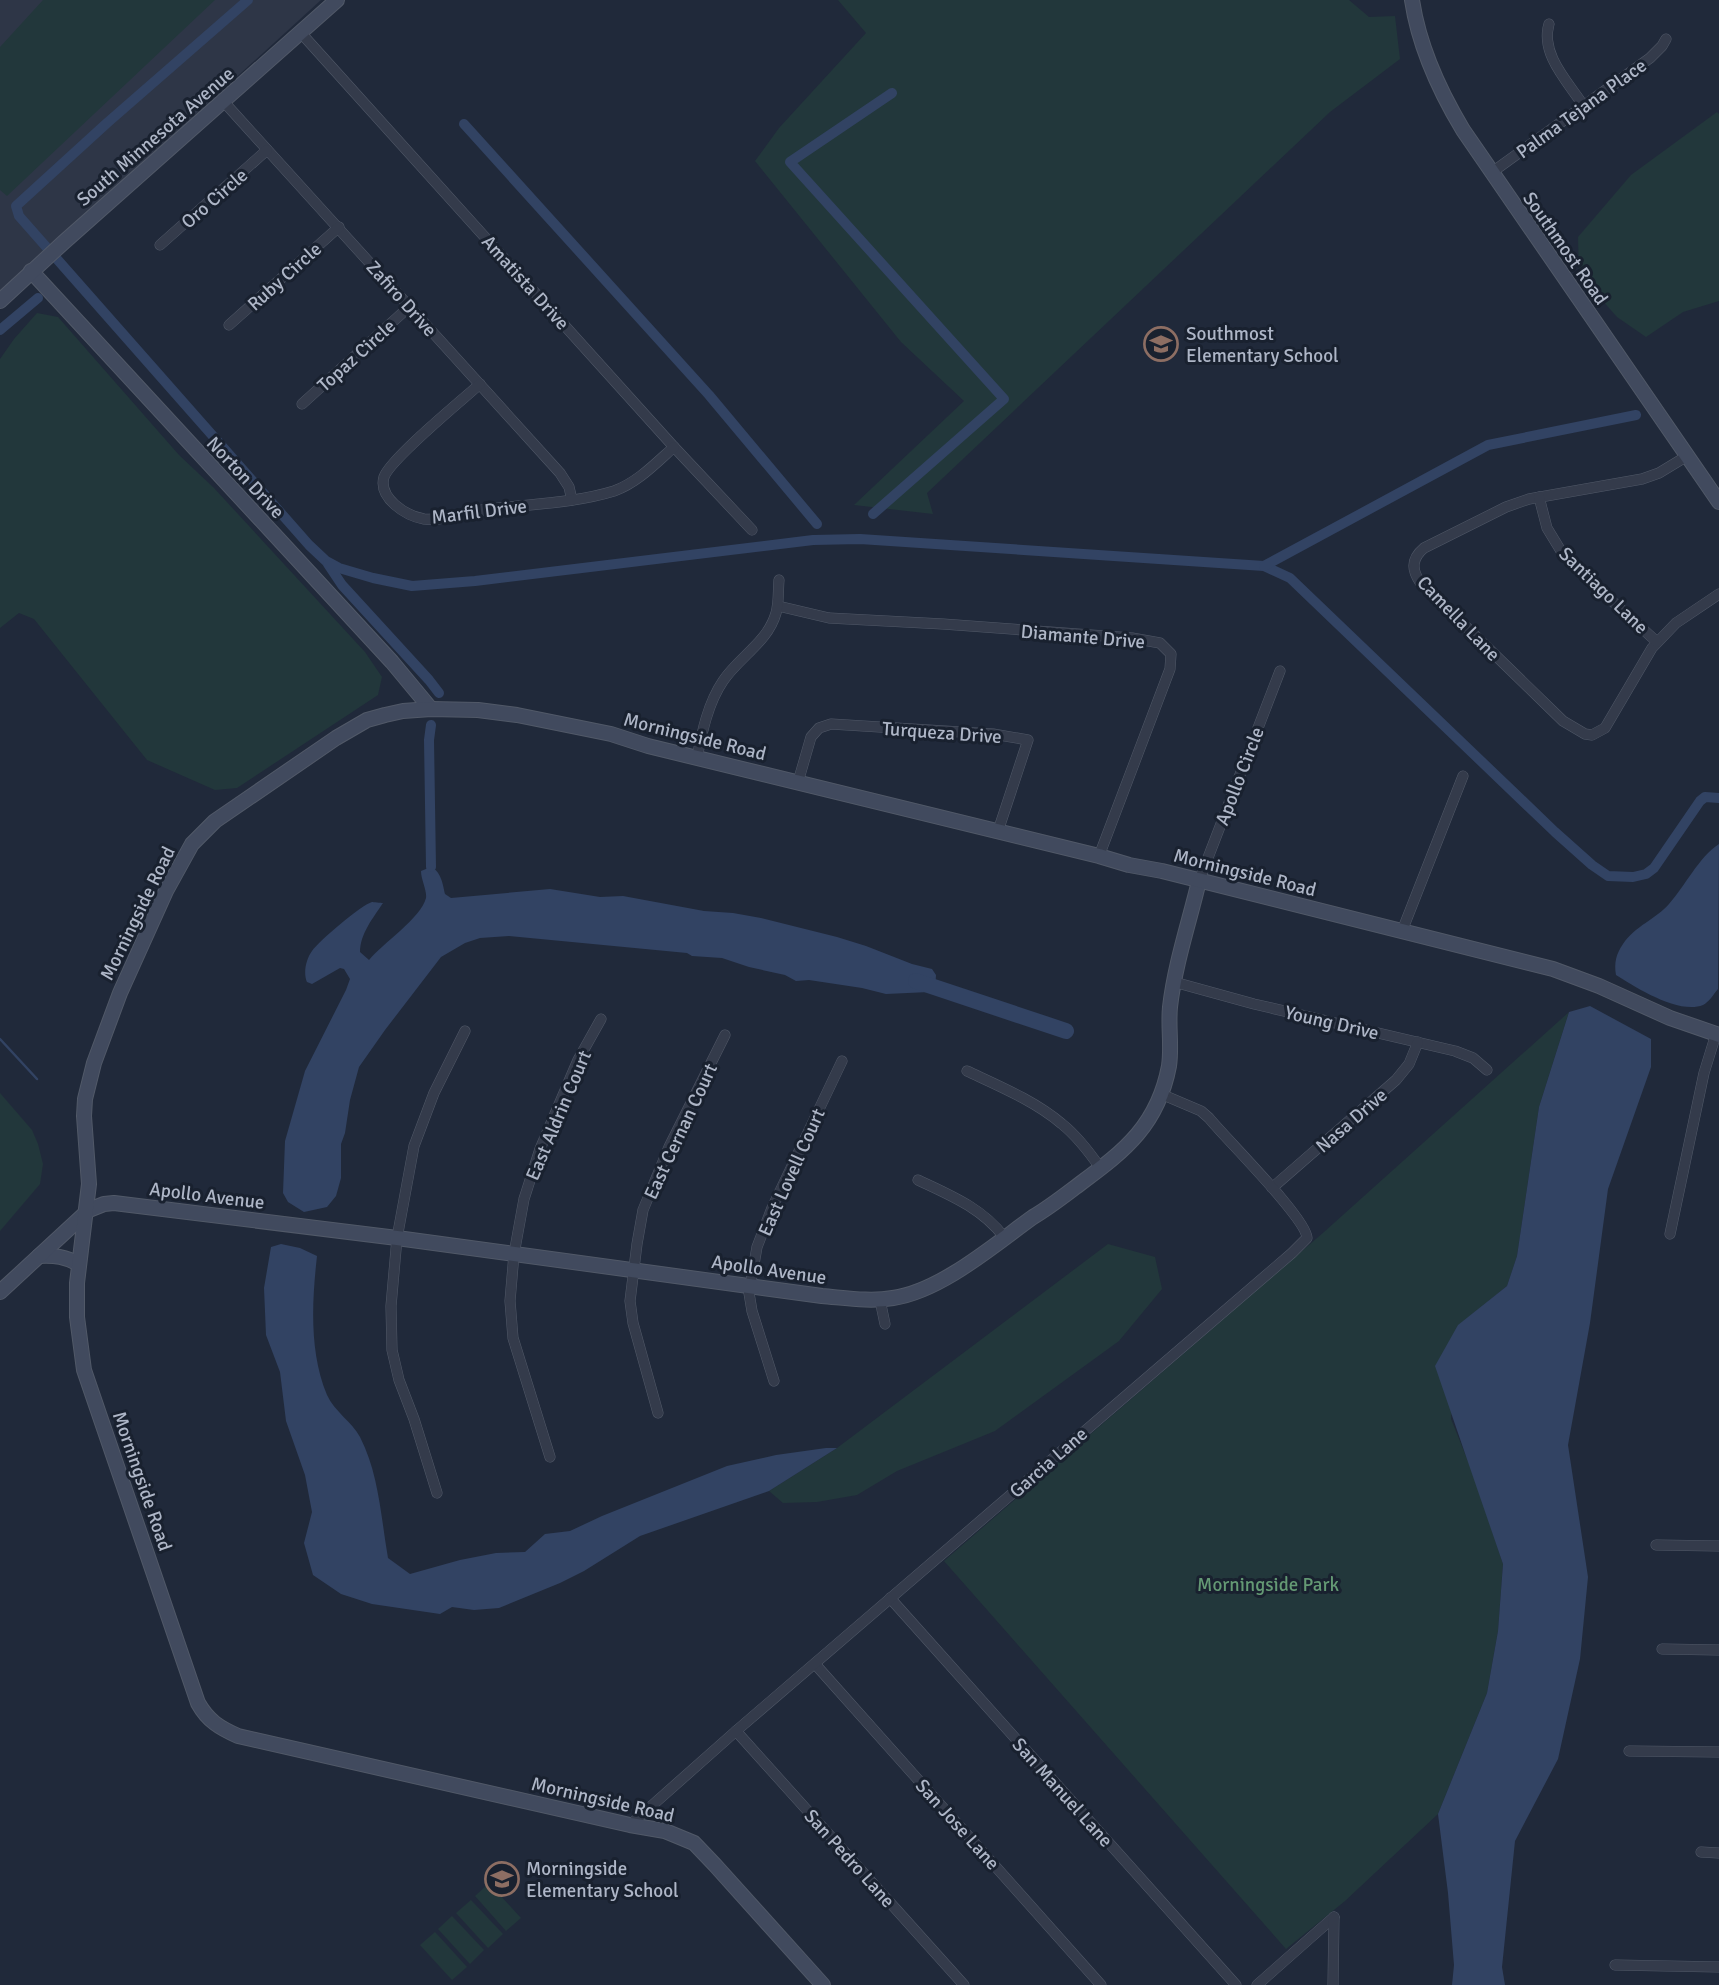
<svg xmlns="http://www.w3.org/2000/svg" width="1719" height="1985" font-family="Signika,sans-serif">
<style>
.airport{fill:#2e3647}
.green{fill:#22373b}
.water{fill:#324363}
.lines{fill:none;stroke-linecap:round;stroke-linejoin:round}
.stream{stroke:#324363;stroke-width:2.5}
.canal{stroke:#324363;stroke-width:10}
.river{stroke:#324363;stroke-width:16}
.street-casing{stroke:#515968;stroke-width:11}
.secondary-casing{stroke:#515968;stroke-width:16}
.street{stroke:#343b4b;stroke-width:10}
.secondary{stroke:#414a5e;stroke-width:14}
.labels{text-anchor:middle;stroke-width:6;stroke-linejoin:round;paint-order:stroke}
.street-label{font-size:19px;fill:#aeb6c7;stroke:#19212f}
.poi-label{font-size:19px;fill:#aeb6c7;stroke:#19212f;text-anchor:start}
.park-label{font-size:19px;fill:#649974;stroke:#19212f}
</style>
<rect width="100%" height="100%" fill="#20293a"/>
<!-- airport -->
<path class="airport" d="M0 0H321L0 293Z"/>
<!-- green -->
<g class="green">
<path d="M43 0H215L7 196 0 190V47Z"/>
<path d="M838 0H1349L1369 17 1395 16 1400 59 1330 112 927 493 933 514 854 505 964 401 901 342 755 161 779 128 866 33Z"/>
<path d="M1717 112 1719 114V301L1683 312 1646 337 1617 317 1579 274 1578 237 1631 175Z"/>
<path d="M37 313 58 317 179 455 214 488 365 652 382 677 378 695 237 788 215 790 147 760 34 619 19 613 0 628V359L14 339Z"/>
<path d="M1569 1012 1539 1107 1517 1256 1507 1286 1459 1325 1451 1419 1474 1476 1503 1564 1498 1631 1487 1693 1438 1814 1345 1901 1286 1949 944 1561 1324 1232Z"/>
<path d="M0 1093 32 1130 38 1144 43 1164 40 1184 0 1231Z"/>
<path d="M1108 1244 1155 1257 1162 1289 1119 1341 995 1431 897 1471 857 1495 817 1502 783 1503 769 1491 837 1448Z"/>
<path d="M489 1883 521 1918 506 1931 475 1896Z"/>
<path d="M471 1900 503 1934 488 1948 456 1913Z"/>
<path d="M452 1916 484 1950 470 1964 438 1929Z"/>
<path d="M435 1932 467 1967 452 1980 420 1945Z"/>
</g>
<!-- water -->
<g class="water">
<path d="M1719 844 1718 989C1713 995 1709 1002 1703 1005 1679 1015 1635 987 1616 975 1614 963 1616 954 1623 944 1635 926 1656 919 1669 904 1686 885 1698 858 1719 844Z"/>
<path d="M431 867C441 871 443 885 445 894L451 898 550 889 600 897 623 896 704 911 733 913 761 918 837 937 866 946 912 964 932 969 936 975 935 990 929 992 886 994 862 988 809 980 796 981 785 975 749 967 722 958 692 956 687 953 509 936 480 938 465 943 441 957 385 1030 359 1067 350 1100 345 1133 341 1144V1178L336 1196 327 1207 304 1212 288 1202 283 1193 285 1141 305 1071 346 990 350 979 344 969 340 968 312 984 307 982C303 973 306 959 312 951 319 941 361 905 372 902 373 902 381 903 383 903 373 918 360 934 360 952L369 960C383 943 421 918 426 898 427 890 421 880 421 871Z"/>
<path d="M1590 1006 1651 1039V1067L1608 1189 1590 1323 1568 1445 1588 1577 1580 1659 1558 1759 1515 1841 1502 1967 1505 1985H1452L1454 1965 1448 1893 1438 1814 1487 1693 1498 1631 1503 1564 1435 1366 1458 1325 1507 1286 1517 1256 1539 1107 1569 1012Z"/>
<path d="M281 1244 300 1248 317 1256C312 1301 309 1352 327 1395 334 1411 352 1422 360 1437 379 1474 381 1518 388 1558L410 1574 460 1560 496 1553 525 1552 545 1534 570 1531 602 1516 727 1466 776 1455 826 1448H837L769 1491 640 1536 584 1571 560 1583 499 1608 474 1610 452 1607 440 1614 372 1604 341 1594 313 1575 304 1543 312 1512 305 1475 286 1421 280 1372 266 1335 264 1288 271 1247Z"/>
</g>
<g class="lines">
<!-- stream -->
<path class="stream" d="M0 1039 37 1079"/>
<!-- canal -->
<g class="canal">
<path d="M248 0 107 123 16 206 19 216 309 545 326 561 339 568 373 578 412 586 475 581 813 540 860 539 1264 566 1290 578 1555 832 1592 865 1608 876 1633 877 1646 874 1654 868 1700 801 1705 797 1719 798"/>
<path d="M464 124 709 395 817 524"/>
<path d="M0 330 38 298"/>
<path d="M873 514 1004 399 790 162 892 93"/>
<path d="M328 564 342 585 429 680 439 693"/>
<path d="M1264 566 1488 445 1636 415"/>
<path d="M431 725 429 740 431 867"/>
</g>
<!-- river -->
<path class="river" d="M916 981 1066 1031"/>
<!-- street casing -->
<g class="street-casing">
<g id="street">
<path d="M1549 24C1540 54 1568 82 1583 105"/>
<path d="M301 33 674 447 752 530"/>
<path d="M224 102 560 473 569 487 572 500"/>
<path d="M1491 173 1650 58 1662 46 1666 39"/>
<path d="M160 245 267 150"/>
<path d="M229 325 339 227"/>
<path d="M480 384C462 400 390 459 384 477 378 498 406 516 424 519 442 521 463 513 482 510 525 504 572 504 614 491 637 483 656 463 674 447"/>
<path d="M302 404 410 306"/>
<path d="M1687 456 1659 473 1642 479 1529 499 1506 507 1424 548C1412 558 1411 569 1420 582L1563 721 1585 734 1592 735 1605 728 1652 648 1676 623 1719 594"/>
<path d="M1539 497 1547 528 1561 551 1590 581 1657 642"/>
<path d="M778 606 829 618 943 624 1132 638 1160 643 1171 654 1170 669 1099 856"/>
<path d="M697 758C702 732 708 703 723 681 739 657 768 642 776 613 779 603 778 591 779 580"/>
<path d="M798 782 811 737 819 728 831 724 993 734 1028 740 998 831"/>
<path d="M1199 881 1280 671"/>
<path d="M1402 931 1463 776"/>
<path d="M1174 982 1254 1004 1455 1051 1473 1058 1487 1070"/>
<path d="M967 1071C999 1086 1035 1101 1062 1124 1077 1136 1090 1153 1101 1169"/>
<path d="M918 1180C950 1195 982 1208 1004 1237"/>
<path d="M1272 1188 1396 1080 1409 1064 1418 1042"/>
<path d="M1670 1234 1704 1073 1716 1034"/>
<path d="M880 1300 885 1324"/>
<path d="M774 1381 752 1311 749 1293 757 1247 772 1208 842 1061"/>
<path d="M658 1413 633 1323 630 1301 637 1244 643 1210 669 1147 725 1035"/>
<path d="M550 1457 513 1338 510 1301 514 1254 524 1199 540 1149 578 1060 601 1019"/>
<path d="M437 1493 414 1419 399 1380 392 1350 391 1306 397 1238 414 1146 434 1093 465 1031"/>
<path d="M1656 1545 1719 1546"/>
<path d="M890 1598 1236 1985"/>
<path d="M1662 1649 1719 1650"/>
<path d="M815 1664 1101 1985"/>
<path d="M736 1731 964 1985"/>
<path d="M1629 1751 1719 1752"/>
<path d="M630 1825 736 1731 1292 1253 1307 1238C1307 1219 1226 1139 1209 1118L1201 1111 1161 1094"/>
<path d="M1701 1852 1719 1853"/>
<path d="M1615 1965 1719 1967"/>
<path d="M1257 1985 1334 1917"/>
<path d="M1333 1985 1334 1917"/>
</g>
</g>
<!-- secondary casing -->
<g class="secondary-casing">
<g id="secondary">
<path d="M1412 0C1419 47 1439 90 1463 130L1719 502"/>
<path d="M31 271 392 662 431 709"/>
<path d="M0 301 64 242 337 0"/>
<path d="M39 1256C55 1255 66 1257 79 1264"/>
<path d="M0 1292 89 1210 104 1204 114 1203 397 1238 822 1296C846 1298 870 1302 893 1298 941 1291 994 1245 1033 1217 1050 1207 1065 1195 1081 1183 1126 1150 1158 1124 1169 1066 1172 1046 1168 1027 1170 1007 1175 964 1189 923 1199 881"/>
<path d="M823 1985 715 1865 694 1843 665 1831 630 1825 238 1736C220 1728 208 1721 198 1703L84 1370 77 1317V1283L89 1184 84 1116 85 1099 94 1063 120 993 166 891 192 844 215 821 336 738 367 720 385 715 403 711 431 709 478 710 517 715 611 734 648 746 1099 856 1129 865 1162 871 1553 969 1599 986 1670 1018 1719 1035"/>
</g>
</g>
<!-- street -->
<use href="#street" class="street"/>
<!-- secondary -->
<use href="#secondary" class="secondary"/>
</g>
<!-- icons -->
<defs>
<g id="school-ring" transform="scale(1.75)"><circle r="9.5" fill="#19212f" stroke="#8d6e63" stroke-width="1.5"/><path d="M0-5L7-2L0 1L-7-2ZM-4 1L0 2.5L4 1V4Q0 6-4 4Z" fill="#8d6e63"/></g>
</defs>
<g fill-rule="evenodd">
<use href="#school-ring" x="1161" y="344"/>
<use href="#school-ring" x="502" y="1879"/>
</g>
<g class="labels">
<!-- street labels -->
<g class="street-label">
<text transform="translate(1581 108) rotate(-36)" y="7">Palma Tejana Place</text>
<text transform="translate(155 136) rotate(-41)" y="7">South Minnesota Avenue</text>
<text transform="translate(214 198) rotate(-41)" y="7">Oro Circle</text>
<text transform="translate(1566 248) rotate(55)" y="7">Southmost Road</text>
<text transform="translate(284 276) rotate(-42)" y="7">Ruby Circle</text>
<text transform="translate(526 282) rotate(48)" y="7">Amatista Drive</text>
<text transform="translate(402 298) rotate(48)" y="7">Zafiro Drive</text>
<text transform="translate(356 355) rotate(-42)" y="7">Topaz Circle</text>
<text transform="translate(246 477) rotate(47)" y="7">Norton Drive</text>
<text transform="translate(479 511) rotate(-7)" y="7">Marfil Drive</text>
<text transform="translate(1604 590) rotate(44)" y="7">Santiago Lane</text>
<text transform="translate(1459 618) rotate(46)" y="7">Camella Lane</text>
<text transform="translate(1083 636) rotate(5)" y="7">Diamante Drive</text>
<text transform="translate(942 732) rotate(4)" y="7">Turqueza Drive</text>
<text transform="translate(695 736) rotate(14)" y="7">Morningside Road</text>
<text transform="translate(1239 776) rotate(-69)" y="7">Apollo Circle</text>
<text transform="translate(1245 872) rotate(14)" y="7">Morningside Road</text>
<text transform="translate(137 913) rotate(-64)" y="7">Morningside Road</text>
<text transform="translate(1332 1022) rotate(13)" y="7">Young Drive</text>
<text transform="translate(558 1115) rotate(-67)" y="7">East Aldrin Court</text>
<text transform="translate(1351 1120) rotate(-41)" y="7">Nasa Drive</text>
<text transform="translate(680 1131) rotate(-65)" y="7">East Cernan Court</text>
<text transform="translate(791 1172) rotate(-66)" y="7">East Lovell Court</text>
<text transform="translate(207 1195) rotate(7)" y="7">Apollo Avenue</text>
<text transform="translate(769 1269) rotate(8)" y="7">Apollo Avenue</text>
<text transform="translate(1048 1462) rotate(-41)" y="7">Garcia Lane</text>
<text transform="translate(143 1481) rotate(71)" y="7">Morningside Road</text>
<text transform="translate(1063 1792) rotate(48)" y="7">San Manuel Lane</text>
<text transform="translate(603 1799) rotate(13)" y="7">Morningside Road</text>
<text transform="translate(958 1824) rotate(48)" y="7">San Jose Lane</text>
<text transform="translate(850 1858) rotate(48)" y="7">San Pedro Lane</text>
</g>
<!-- poi labels -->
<g class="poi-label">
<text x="1186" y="340">Southmost<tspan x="1186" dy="22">Elementary School</tspan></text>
<text x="526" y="1875">Morningside<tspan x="526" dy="22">Elementary School</tspan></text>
</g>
<!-- park labels -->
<g class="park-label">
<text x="1268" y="1591">Morningside Park</text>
</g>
</g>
</svg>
